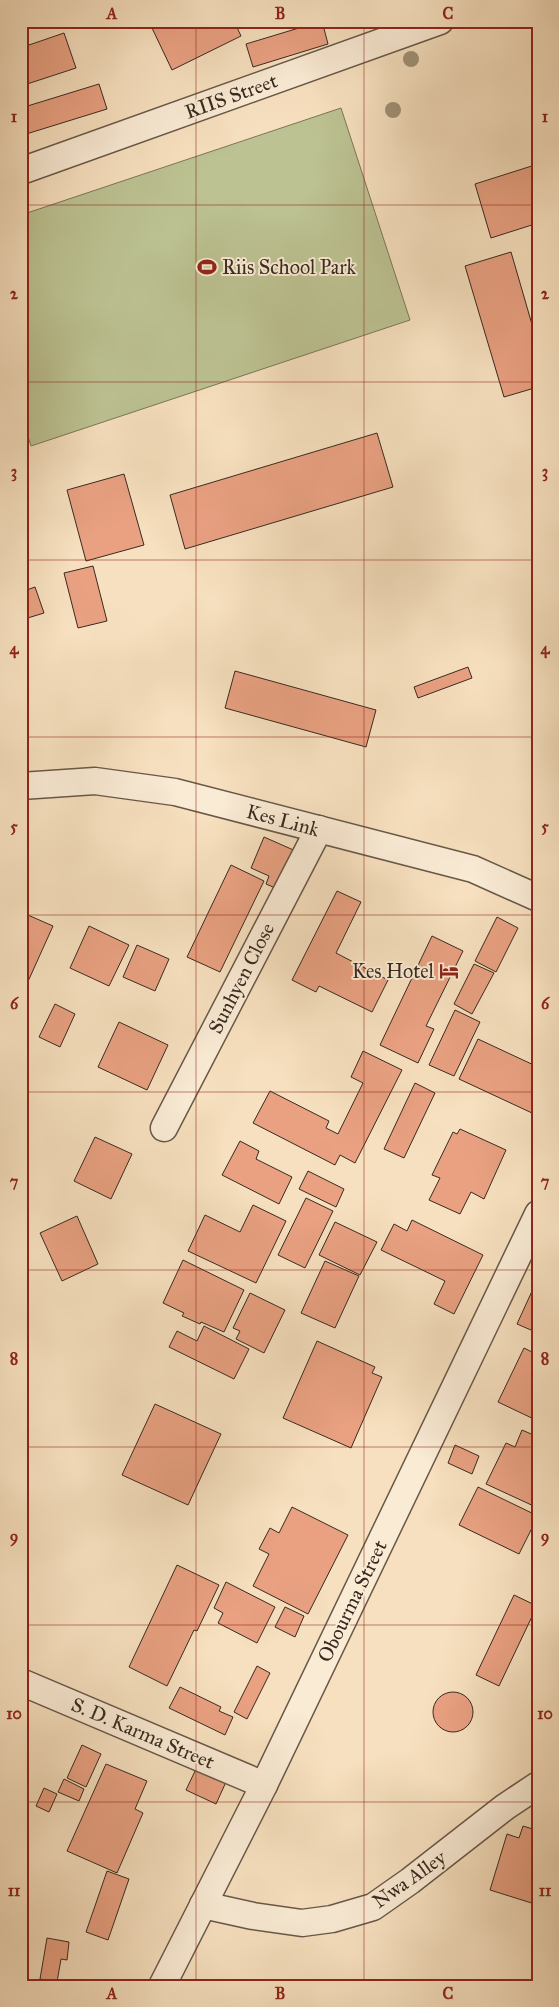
<svg xmlns="http://www.w3.org/2000/svg" width="559" height="2007" font-family="'IM FELL Great Primer',serif">
<style>
.green{fill:#bcc292;stroke:#7a7659}
.building{fill:#e9a182;stroke:#382a20}
.lines{fill:none;stroke-linecap:round;stroke-linejoin:round}
.minor-casing{stroke:#685848;stroke-width:29}
.minor{stroke:#faebd5;stroke-width:26}
.tree{fill:#a09177}
.grid{fill:none;stroke:#8f2418;stroke-width:1;stroke-opacity:0.55}
.labels{text-anchor:middle;stroke-width:4;stroke-linejoin:round;paint-order:stroke}
.street-label{font-size:20px;fill:#382a20;stroke:#faebd5}
.poi-label{font-size:20px;fill:#382a20;stroke:#faebd5;text-anchor:start}
.neatline{fill:none;stroke:#8f2418;stroke-width:2}
.grid-label{font-size:16px;text-anchor:middle;font-weight:bold;fill:#8f2418}
</style>
<rect width="100%" height="100%" fill="#f7e0bf"/>
<filter id="stains"><feTurbulence type="fractalNoise" baseFrequency=".004" numOctaves="4"/><feColorMatrix values="0 0 0 0 .2 0 0 0 0 .09 0 0 0 0 .02 0 0 0 .5 -.17"/></filter>
<radialGradient id="worn" r=".72"><stop offset=".6" stop-color="#630" stop-opacity="0"/><stop offset="1" stop-color="#630" stop-opacity=".3"/></radialGradient>
<!-- green -->
<path class="green" d="M341 108 410 320 31 446 21 415V215Z"/>
<!-- building -->
<g class="building">
<path d="M21 21 29 45 64 33 76 68 21 86Z"/>
<path d="M165 21H234L241 36 172 70 152 28Z"/>
<path d="M322 21 328 44 253 67 246 44Z"/>
<path d="M99 84 107 109 23 135 21 108Z"/>
<path d="M538 164V223L491 238 475 184Z"/>
<path d="M511 252 538 345V387L504 397 465 266Z"/>
<path d="M377 433 393 487 185 549 170 495Z"/>
<path d="M124 474 144 545 86 561 67 490Z"/>
<path d="M93 566 107 621 78 628 64 573Z"/>
<path d="M35 587 44 613 21 620V592Z"/>
<path d="M468 667 472 678 418 698 414 687Z"/>
<path d="M235 671 376 710 366 747 225 708Z"/>
<path d="M264 837 298 852 282 891 266 884 269 876 251 868Z"/>
<path d="M231 865 264 881 220 972 187 957Z"/>
<path d="M337 891 361 902 336 953 388 980 372 1012 319 986 316 992 292 980Z"/>
<path d="M21 912 53 926 21 997Z"/>
<path d="M497 917 518 928 496 972 475 961Z"/>
<path d="M89 926 129 945 109 986 70 968Z"/>
<path d="M432 936 463 951 426 1026 434 1029 418 1063 380 1045Z"/>
<path d="M137 945 169 959 155 991 123 977Z"/>
<path d="M474 964 494 973 472 1014 454 1004Z"/>
<path d="M55 1004 75 1014 60 1047 39 1037Z"/>
<path d="M455 1010 480 1022 454 1076 429 1065Z"/>
<path d="M119 1022 168 1045 147 1090 98 1067Z"/>
<path d="M478 1039 538 1067V1102L532 1113 459 1079Z"/>
<path d="M363 1051 402 1070 355 1163 340 1155 335 1165 253 1123 270 1091 329 1121 326 1128 338 1134 363 1083 351 1077Z"/>
<path d="M415 1083 435 1093 404 1158 384 1149Z"/>
<path d="M460 1129 506 1150 484 1199 471 1192 460 1214 429 1200 440 1178 432 1175 453 1132 457 1134Z"/>
<path d="M95 1137 132 1154 111 1199 74 1181Z"/>
<path d="M240 1141 259 1151 256 1159 292 1177 279 1204 222 1175Z"/>
<path d="M308 1171 344 1189 336 1207 299 1189Z"/>
<path d="M306 1198 333 1211 305 1268 278 1255Z"/>
<path d="M253 1205 286 1221 256 1283 188 1251 205 1215 240 1232Z"/>
<path d="M77 1216 98 1264 62 1281 40 1233Z"/>
<path d="M412 1220 483 1255 454 1314 434 1304 445 1281 381 1250 394 1224 407 1231Z"/>
<path d="M335 1222 377 1242 360 1275 319 1255Z"/>
<path d="M183 1260 244 1290 224 1332 201 1322 200 1324 182 1316 184 1313 163 1303Z"/>
<path d="M325 1261 359 1276 335 1328 301 1313Z"/>
<path d="M538 1278V1333L517 1324Z"/>
<path d="M250 1293 285 1310 264 1353 236 1339 240 1331 233 1328Z"/>
<path d="M204 1326 249 1349 234 1379 169 1347 177 1331 197 1341Z"/>
<path d="M317 1341 375 1367 372 1373 382 1377 351 1448 283 1418Z"/>
<path d="M524 1348 538 1355V1421L498 1402Z"/>
<path d="M155 1404 221 1434 188 1505 122 1475Z"/>
<path d="M522 1430 538 1437V1508L486 1484 506 1443 515 1447Z"/>
<path d="M455 1445 479 1456 472 1474 448 1463Z"/>
<path d="M478 1487 538 1516 519 1554 459 1525Z"/>
<path d="M292 1507 348 1535 308 1614 253 1586 269 1554 259 1549 270 1528 279 1533Z"/>
<path d="M177 1565 219 1585 197 1631 194 1630 167 1686 129 1667Z"/>
<path d="M226 1582 275 1607 257 1643 218 1623 223 1613 214 1608Z"/>
<path d="M514 1595 537 1606 499 1686 476 1675Z"/>
<path d="M285 1607 304 1616 295 1637 275 1627Z"/>
<path d="M257 1666 270 1673 247 1719 234 1712Z"/>
<path d="M180 1687 221 1707 219 1711 233 1717 225 1735 169 1708Z"/>
<circle cx="453" cy="1712" r="20"/>
<path d="M82 1745 101 1754 86 1787 67 1778Z"/>
<path d="M106 1764 147 1781 135 1809 143 1813 117 1873 67 1851Z"/>
<path d="M196 1769 226 1782 216 1804 186 1790Z"/>
<path d="M64 1779 84 1789 79 1801 58 1792Z"/>
<path d="M44 1788 57 1794 49 1812 36 1806Z"/>
<path d="M538 1823V1905L490 1890 507 1834 519 1838 523 1826 536 1830Z"/>
<path d="M107 1871 129 1879 108 1940 86 1932Z"/>
<path d="M47 1938 69 1942 67 1960 61 1959 57 1982 40 1979Z"/>
</g>
<g class="lines">
<!-- minor casing -->
<g class="minor-casing">
<g id="minor">
<path d="M21 171 440 21"/>
<path d="M21 786 95 781 175 792 473 869 538 898"/>
<path d="M164 1128 319 829"/>
<path d="M21 1682 264 1785"/>
<path d="M203 1905 253 1916 302 1923 332 1919 373 1907 410 1881 505 1807 538 1785"/>
<path d="M162 1986 264 1785 538 1214"/>
</g>
</g>
<!-- minor -->
<use href="#minor" class="minor"/>
</g>
<!-- trees -->
<g class="tree">
<circle cx="411" cy="59" r="8"/>
<circle cx="393" cy="110" r="8"/>
</g>
<!-- grid -->
<path class="grid" d="M196 21V1986M364 21V1986M21 205H538M21 382H538M21 560H538M21 737H538M21 915H538M21 1092H538M21 1270H538M21 1447H538M21 1625H538M21 1802H538"/>
<!-- icons -->
<defs>
<g id="stadium-bare" transform="scale(1.5)"><path d="M0-5a6.5 5 0 1 0 0 10a6.5 5 0 1 0 0-10ZM-3.5-1.8h7v3.6h-7Z" fill="#8f2418" stroke="#faebd5" stroke-width="2.5" paint-order="stroke"/></g>
<g id="hotel-bare" transform="scale(1.5)"><path d="M-6-4.5h1.5V1H6V5H4.5V3h-9V5H-6ZM-4 0a1.8 1.8 0 1 1 3.6 0ZM.5 0V-2.5h3Q6-2.5 6 0Z" fill="#8f2418" stroke="#faebd5" stroke-width="2.5" paint-order="stroke"/></g>
</defs>
<g fill-rule="evenodd">
<use href="#stadium-bare" x="207" y="267"/>
<use href="#hotel-bare" x="449" y="971"/>
</g>
<g class="labels">
<!-- street labels -->
<g class="street-label">
<text transform="translate(231 96) rotate(-20)" y="7">RIIS Street</text>
<text transform="translate(283 820) rotate(15)" y="7">Kes Link</text>
<text transform="translate(241 978) rotate(-63)" y="7">Sunhyen Close</text>
<text transform="translate(352 1601) rotate(-64)" y="7">Obourma Street</text>
<text transform="translate(143 1733) rotate(23)" y="7">S. D. Karma Street</text>
<text transform="translate(409 1879) rotate(-35)" y="7">Nwa Alley</text>
</g>
<!-- poi labels -->
<g class="poi-label">
<text x="222" y="274">Riis School Park</text>
<text x="434" y="978" text-anchor="end">Kes Hotel</text>
</g>
</g>
<!-- margin -->
<rect width="559" height="2007" fill="none" stroke="#f7e0bf" stroke-width="55"/>
<rect x="28" y="28" width="504" height="1952" class="neatline"/>
<g class="grid-label">
<text x="112" y="19">A</text>
<text x="280" y="19">B</text>
<text x="448" y="19">C</text>
<text x="14" y="122">1</text>
<text x="545" y="122">1</text>
<text x="14" y="299">2</text>
<text x="545" y="299">2</text>
<text x="14" y="477">3</text>
<text x="545" y="477">3</text>
<text x="14" y="654">4</text>
<text x="545" y="654">4</text>
<text x="14" y="832">5</text>
<text x="545" y="832">5</text>
<text x="14" y="1009">6</text>
<text x="545" y="1009">6</text>
<text x="14" y="1187">7</text>
<text x="545" y="1187">7</text>
<text x="14" y="1364">8</text>
<text x="545" y="1364">8</text>
<text x="14" y="1542">9</text>
<text x="545" y="1542">9</text>
<text x="14" y="1719">10</text>
<text x="545" y="1719">10</text>
<text x="14" y="1896">11</text>
<text x="545" y="1896">11</text>
<text x="112" y="1999">A</text>
<text x="280" y="1999">B</text>
<text x="448" y="1999">C</text>
</g>
<rect width="100%" height="100%" filter="url(#stains)"/>
<rect width="100%" height="100%" fill="url(#worn)"/>
</svg>
